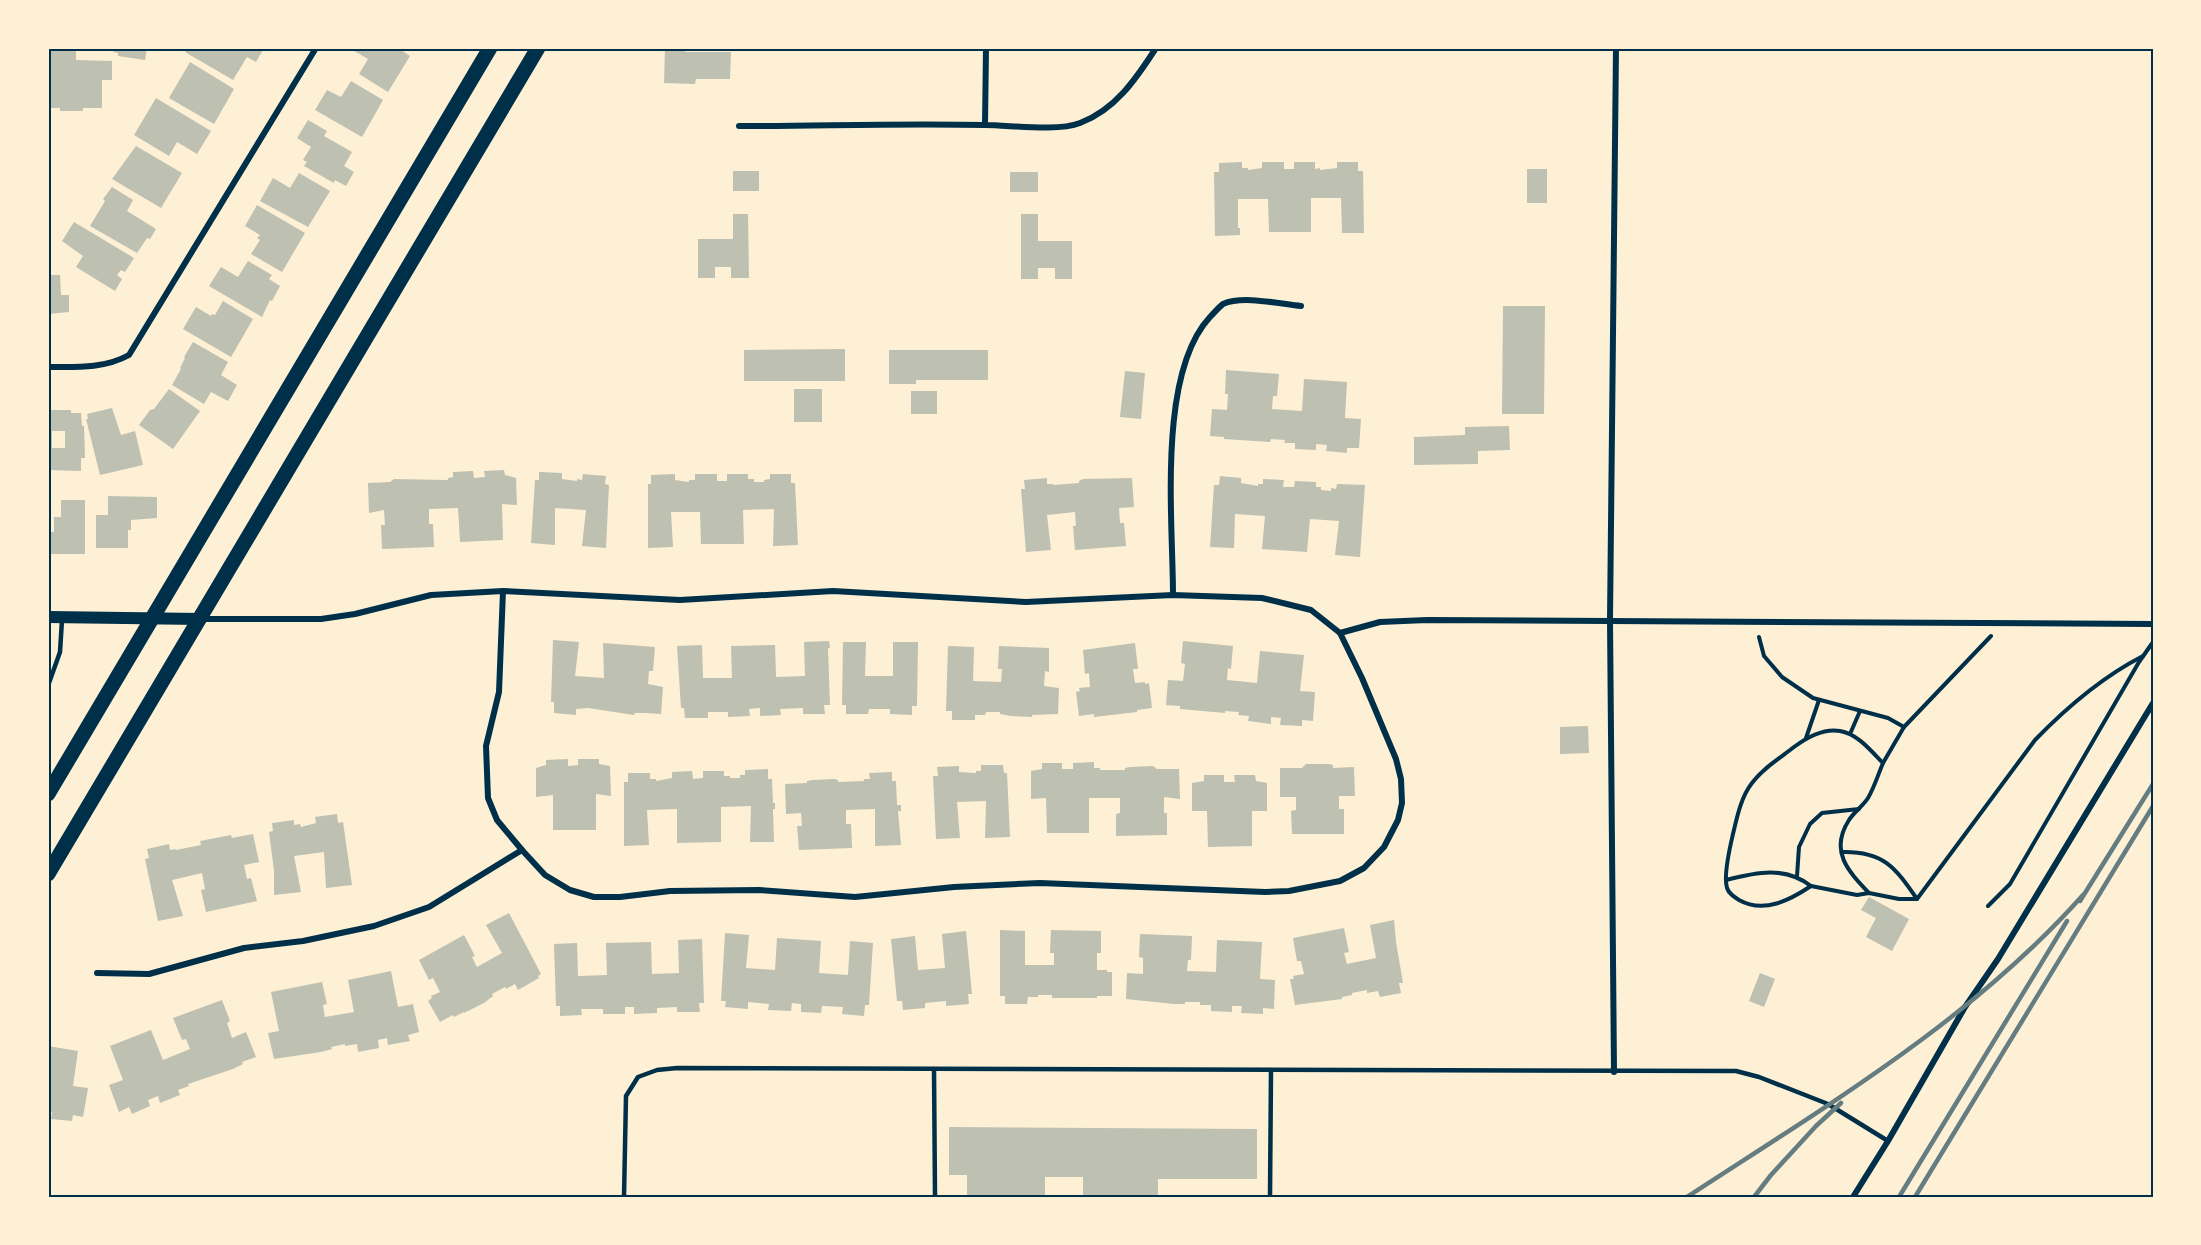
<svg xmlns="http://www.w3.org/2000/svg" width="2201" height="1245" font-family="Montserrat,sans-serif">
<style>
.building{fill:#bec0b2;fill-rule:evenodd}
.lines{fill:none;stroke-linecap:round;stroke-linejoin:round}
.path{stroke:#003049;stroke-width:4}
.service{stroke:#003049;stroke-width:4.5}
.minor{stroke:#003049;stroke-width:6}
.secondary{stroke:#003049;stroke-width:12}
.primary{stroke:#003049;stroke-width:15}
.rail{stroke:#657d81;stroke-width:4.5}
.neatline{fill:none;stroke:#003049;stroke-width:2}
</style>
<rect width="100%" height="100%" fill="#fdf0d5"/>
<!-- building -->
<g class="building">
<path d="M48 48H76V60L112 61V80H102V108H83V111H60V108H48Z"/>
<path d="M114 48H147L145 60 118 56V53L113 52Z"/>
<path d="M188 48H264L256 62 247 57 233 80 185 52Z"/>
<path d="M349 48H398L410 56 388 92 359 74 368 59Z"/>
<path d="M665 48H685V52H731L730 79H696L695 84 664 83Z"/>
<path d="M190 62 234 89 214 124 169 98Z"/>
<path d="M351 81 383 100 362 137 315 110 327 90 341 97Z"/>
<path d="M156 98 211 131 197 154 177 142 169 156 134 135Z"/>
<path d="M308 120 327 131 324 136 352 152 344 166 354 172 346 186 335 180 334 183 304 166 307 162 303 160 311 147 297 138Z"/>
<path d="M136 146 182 173 161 208 112 179Z"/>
<path d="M1242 162V168H1248V170L1262 168V162H1284V169H1294V162H1315V169L1320 168V170L1337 168V162H1358V171H1363L1364 233H1342L1341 198H1311V232H1269L1268 199H1238V228H1240V235L1215 236 1214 172H1219V163Z"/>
<rect x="1527" y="169" width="20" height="34"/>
<rect x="733" y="171" width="26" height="20"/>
<rect x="1010" y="172" width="28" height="20"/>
<path d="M299 173 330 191 308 227 260 201 273 178 290 188Z"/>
<path d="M112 187 133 200 127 211 156 229 150 239 147 238 137 253 90 226 105 201 103 199Z"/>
<path d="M257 205 305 233 282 272 251 254 260 240 257 238 260 235 245 226Z"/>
<path d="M733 214H748L749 278H731V267H715V278H698V239H733Z"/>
<path d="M1021 214H1038V241H1072V279H1055V268H1038V279H1021Z"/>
<path d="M74 222 134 258 125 272 121 270 117 275 122 279 115 291 76 267 83 256 62 241Z"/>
<path d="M248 261 272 275 269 279 280 286 272 301 270 300 262 317 209 286 221 267 238 277Z"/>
<path d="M48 275H60L61 295H69V312L48 314Z"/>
<path d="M223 301 253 319 231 357 183 329 196 307 211 316 212 314 215 315Z"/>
<path d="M1503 306H1545L1544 414H1502Z"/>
<path d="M193 342 228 362 221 375 237 385 228 401 211 392 204 404 172 385 181 369 180 368 185 358 184 357Z"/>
<path d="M845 349V381H744V350Z"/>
<path d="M889 350H988V380H916V384H889Z"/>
<path d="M1226 370 1279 374 1277 396H1273L1272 409 1302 411 1304 379 1347 382 1345 418 1361 419 1359 448H1347V453L1326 451 1327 445 1316 444V450L1295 449V443H1284L1285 440 1271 439 1270 442 1224 439V437L1210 436 1212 409 1227 410 1228 394H1225Z"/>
<path d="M1125 371 1145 373 1141 419 1120 417Z"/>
<path d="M169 389 200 411 173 449 139 425 150 410 154 409Z"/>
<rect x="794" y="389" width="28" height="33"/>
<rect x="911" y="391" width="26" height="23"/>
<path d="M112 408 121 435 135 431 143 465 100 475 86 419H88L87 414Z"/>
<path d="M48 410H71V413H81L82 426H84L85 458H81V471L48 470ZM52 431H65V448H52Z"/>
<path d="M1509 426 1510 450 1478 451V464L1414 465V437L1465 435V427Z"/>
<path d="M504 470 505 475 516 478 517 505 502 504 503 540 460 542 458 508 429 509V524H433L434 547 382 549 381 525H385L384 510 369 513 368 483 390 482 394 479 448 480V478L453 477V472L473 471 474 478 485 477 484 471Z"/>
<path d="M539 472 562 473V479L577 481V479L582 480 583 474 606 476 605 484 609 485 606 548 582 546 586 510 555 508V545L531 543 535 480H539Z"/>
<path d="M675 474V480L689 482V480H695V474H717V481H727V474H748V479H754V482H764V480L770 479V474H791V483H795L798 545 773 546 774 509 743 510 744 544H701L700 512H671L673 547 648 548V484H651V475Z"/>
<path d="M1220 476 1241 478V483L1258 486V484H1263V479L1284 480 1283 487H1294L1295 481 1316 482V487H1321V490L1331 491V488L1336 489 1337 484 1365 485 1360 557 1335 555 1339 521 1310 519 1307 552 1262 549 1265 516 1235 514 1234 548 1210 547 1214 485H1219Z"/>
<path d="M1047 478V484H1053V485L1079 483V481L1083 479 1132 478 1134 507 1119 508 1120 523H1124L1126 546 1075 550 1073 526H1076L1075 512 1047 515 1051 550 1026 552 1021 489H1025L1024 480Z"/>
<path d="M108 496 157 497V518L131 520V530H128V548H96V515H108Z"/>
<path d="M61 500H85V554H48V532H54V517H61Z"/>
<path d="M553 640 579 642 575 676 604 678 603 643 655 647 653 671H649L648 684 663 687 661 714 646 713H635L634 715 588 708 576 709V715L554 713V702H551Z"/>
<path d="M829 641 830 648H828L830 705H824L825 714H803V708L780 709 781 715 760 716V708L749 709 750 716 728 717V712H708V718H685L684 708H681L677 646 702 645 703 678H732L731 646 775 645 776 677 805 676 804 642Z"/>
<path d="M1183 641 1233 646 1231 669 1228 668 1227 680 1257 683 1260 651 1304 655 1300 691 1315 692 1313 721 1302 720V726L1280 725 1281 718 1271 717V724L1248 721 1249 716 1238 715 1239 712 1225 711V713L1180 709V706L1166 705 1168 680 1183 681 1185 664 1181 663Z"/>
<path d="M843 642H866L865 676H893V642H918L917 706H912V715L890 714V709H869L868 714H846V705H842Z"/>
<path d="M1135 643 1138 669H1133L1135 683 1145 682V684L1149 683 1152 708 1137 710V712L1094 717V714L1079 716 1076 692 1080 691 1079 688 1090 687 1089 673 1085 674 1083 650Z"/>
<path d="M948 646 974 647 973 681 1001 682 1002 669H998L999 646 1049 648V672L1045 671 1044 686 1059 688 1058 714 1032 715V717L1011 716 1000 714V712H986L985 715H975V720H952V711H946Z"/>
<path d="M1588 726 1589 753 1560 754V727Z"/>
<path d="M568 759V766L578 765V759H599V764L610 766 611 796 596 794V830H553V795L536 797V768L546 765V760Z"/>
<path d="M1094 762V768H1100V770H1125V768L1130 767 1153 766 1157 769H1179L1180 799 1164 797V813H1167V835L1116 836V814L1120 813V798H1089V833H1047L1046 798 1031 799V771L1042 769V763H1062V769H1073V763Z"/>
<path d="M1306 764H1329L1333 765V768L1354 767 1355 796H1339V809H1344V834H1292L1291 811 1296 810V797H1280V768H1302Z"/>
<path d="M981 765H1003L1004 773H1007L1010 837 985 838 986 801 957 802 960 838 936 839 933 776H938L937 767 959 766V772L976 773V771H981Z"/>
<path d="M768 769V779H772L773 803H775V809H773L774 842H750L751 806 721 807V842L677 843V809L647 810 649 845 624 846V782H628V773H650V779H656V781L672 778V772L692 771 693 779 703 778V771H724V776H730V778H740V775H745V770Z"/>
<path d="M892 772V781H896L897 805H901V811H898L901 845 875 846V809L846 810V824H851L852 848 799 850 797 826H802L801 813 786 814 785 784 807 783V781L812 780 834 779 838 780V782L864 781V779H870L869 773Z"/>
<path d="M1204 775H1224V782H1235L1234 775H1255L1256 781 1267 783V811H1252V846L1208 847 1207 811H1192V783L1204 781Z"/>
<path d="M337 814 338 823 343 822 352 885 326 888 324 852 294 856 301 892 274 895V871L269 832 273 831 272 823 294 820V825L300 824 301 827 316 823 315 817Z"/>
<path d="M253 834 259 862 244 865 247 879 251 878 257 901 206 912 201 890 205 889 202 873 172 880 183 916 158 921 145 859 149 858 147 849 169 844 170 850 175 849 176 850 201 845 200 841 231 835 232 838Z"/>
<path d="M1869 897 1909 919 1892 951 1866 937 1876 918 1861 910Z"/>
<path d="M509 913 541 974 538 976 539 978 518 990 515 984 506 989 505 987 492 994 493 996 484 1003 464 1013V1012L454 1017 453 1015 440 1022 428 1001 432 998 431 996 440 992 433 978 429 980 419 960 464 935 475 956 472 957 477 967 502 953 486 925Z"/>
<path d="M1394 920 1396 942 1403 983H1399L1401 993 1380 997 1378 991 1367 993V990L1352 993V995L1342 997V999L1295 1005 1290 979H1294L1293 976 1304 974 1301 961H1297L1293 938 1344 928 1349 952 1344 953 1347 964 1376 958 1370 925Z"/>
<path d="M1000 930 1025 931V965H1054V953H1050L1051 930 1101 931V953H1097V970H1107V972H1112V996H1097V998H1052V995H1038V997H1028L1027 1004H1005V996H1000Z"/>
<path d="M966 931 972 994H968L969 1004 946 1006V1001L925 1003V1008L903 1010 902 1001H897L891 939 915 936 918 970 945 968 942 934Z"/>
<path d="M725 933 749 935 746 968 775 970 777 938 821 941 819 973 848 975 850 941 873 943 869 1005H865L864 1016 842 1014 843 1007 822 1006 821 1013 801 1012V1004L792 1003 791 1011 768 1010 769 1004 748 1002V1009L725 1007 726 1001H721Z"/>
<path d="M1140 934 1192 936 1191 960H1188L1187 971 1216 972 1217 940 1262 942 1260 979 1275 980 1274 1009 1263 1008V1014L1241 1013 1242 1006H1232V1012L1211 1011V1005H1200V1002H1185V1004H1174L1126 999 1127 973 1143 974V958L1139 957Z"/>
<path d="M702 939 704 1003H699L700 1012H677V1007L657 1008V1013L634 1014V1007H625V1014H603V1009H581L582 1015 560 1016V1006H556L554 944 577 943 578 976 607 975 606 943 651 942 652 974 679 973 678 940Z"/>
<path d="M391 971 398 1007 413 1004 419 1032 408 1035 410 1041 388 1045 387 1038 378 1040 379 1048 358 1052 357 1044 345 1046V1044L331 1047 332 1049 321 1052 274 1059 268 1033 279 1031 271 992 322 982 327 1004 323 1005 325 1017 354 1012 348 980Z"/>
<path d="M1760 973 1775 979 1764 1007 1749 1001Z"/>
<path d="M222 1000 230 1021 227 1023 232 1038 246 1032 256 1057 242 1062 243 1064 233 1069 188 1084 189 1086 178 1090 180 1095 160 1103 158 1096 148 1100 150 1106 132 1114 129 1107 119 1112 109 1085 123 1080 110 1046 151 1030 163 1060 190 1049 186 1039 182 1040 173 1018Z"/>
<path d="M48 1046 78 1051 73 1086 88 1088 83 1117 73 1115 72 1121 51 1119 52 1112 48 1111Z"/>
<path d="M949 1127 1257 1129V1179H1158V1197H1083V1177H1045V1197H967V1175H949Z"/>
</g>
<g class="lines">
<!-- path -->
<g class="path">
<path d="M1759 637 1764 656 1782 677 1813 698 1888 718 1904 727 1991 636"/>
<path d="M1850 734 1860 711"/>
<path d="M1806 738 1819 700"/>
<path d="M1883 763 1904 727"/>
<path d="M1842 852C1883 851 1895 867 1917 899"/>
<path d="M1797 876 1799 847 1810 824 1822 813 1859 809"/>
<path d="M1726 880C1757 872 1785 866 1811 886"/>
<path d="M1869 893C1848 871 1829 851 1849 820 1854 812 1863 806 1868 798 1874 788 1878 775 1883 763 1871 751 1858 734 1840 731 1823 728 1806 738 1794 747 1780 758 1763 768 1752 783 1741 797 1737 817 1733 834 1730 847 1723 875 1727 888 1729 894 1734 897 1739 900 1764 914 1790 900 1811 886L1857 895 1869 893 1899 899H1917L2035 740C2067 707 2102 677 2143 656"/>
<path d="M1988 906 2010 884 2139 662 2153 642"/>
</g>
<!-- service -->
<g class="service">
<path d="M49 683 60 652 62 620"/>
<path d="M934 1069 935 1197"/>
<path d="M624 1197 626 1096 638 1077 657 1070 677 1068 1736 1071 1759 1077 1828 1104 1888 1141"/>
<path d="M1270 1197 1271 1070"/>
</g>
<!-- minor -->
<g class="minor">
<path d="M985 125 986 48"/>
<path d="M739 126C821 126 903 123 985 125 1010 125 1057 132 1080 123 1115 110 1136 79 1156 48"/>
<path d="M48 367C75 367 104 369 129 355L316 48"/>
<path d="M1173 595C1173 520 1157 374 1210 317 1214 313 1219 307 1223 304 1243 295 1280 304 1301 306"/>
<path d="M201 619H321L355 614 431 595 503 591 680 600 833 591 1026 602 1173 595 1262 598 1311 610 1340 633 1362 678 1396 759 1401 779 1402 803 1398 820 1384 847 1364 868 1340 881 1289 891 1265 892 1040 883 954 887 855 897 759 890 670 891 620 897H594L570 890 545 875 522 850 497 820 488 798 486 746 499 692 503 591"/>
<path d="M1340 633 1380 622 1427 620 2153 624"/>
<path d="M97 973 149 974 244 948 303 941 374 926 429 907 522 850"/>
<path d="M1614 1072 1610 620 1616 48"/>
<path d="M1853 1197 1888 1141 1965 1007 1998 959 2153 703"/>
</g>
<!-- secondary -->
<path class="secondary" d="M48 617 201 619"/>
<!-- primary -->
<g class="primary">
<path d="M48 794 490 48"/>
<path d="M48 874 538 48"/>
</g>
<!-- rail -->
<g class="rail">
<path d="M2080 901 2153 784"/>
<path d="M1687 1197C1826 1106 1972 1020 2083 895"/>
<path d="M1754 1197 1771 1175 1816 1126 1841 1103"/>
<path d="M1899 1197 2067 921"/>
<path d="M1915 1197 2153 806"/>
</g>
</g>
<!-- border -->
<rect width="2201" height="1245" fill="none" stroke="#fdf0d5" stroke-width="99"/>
<rect x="50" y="50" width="2102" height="1146" class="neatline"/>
</svg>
